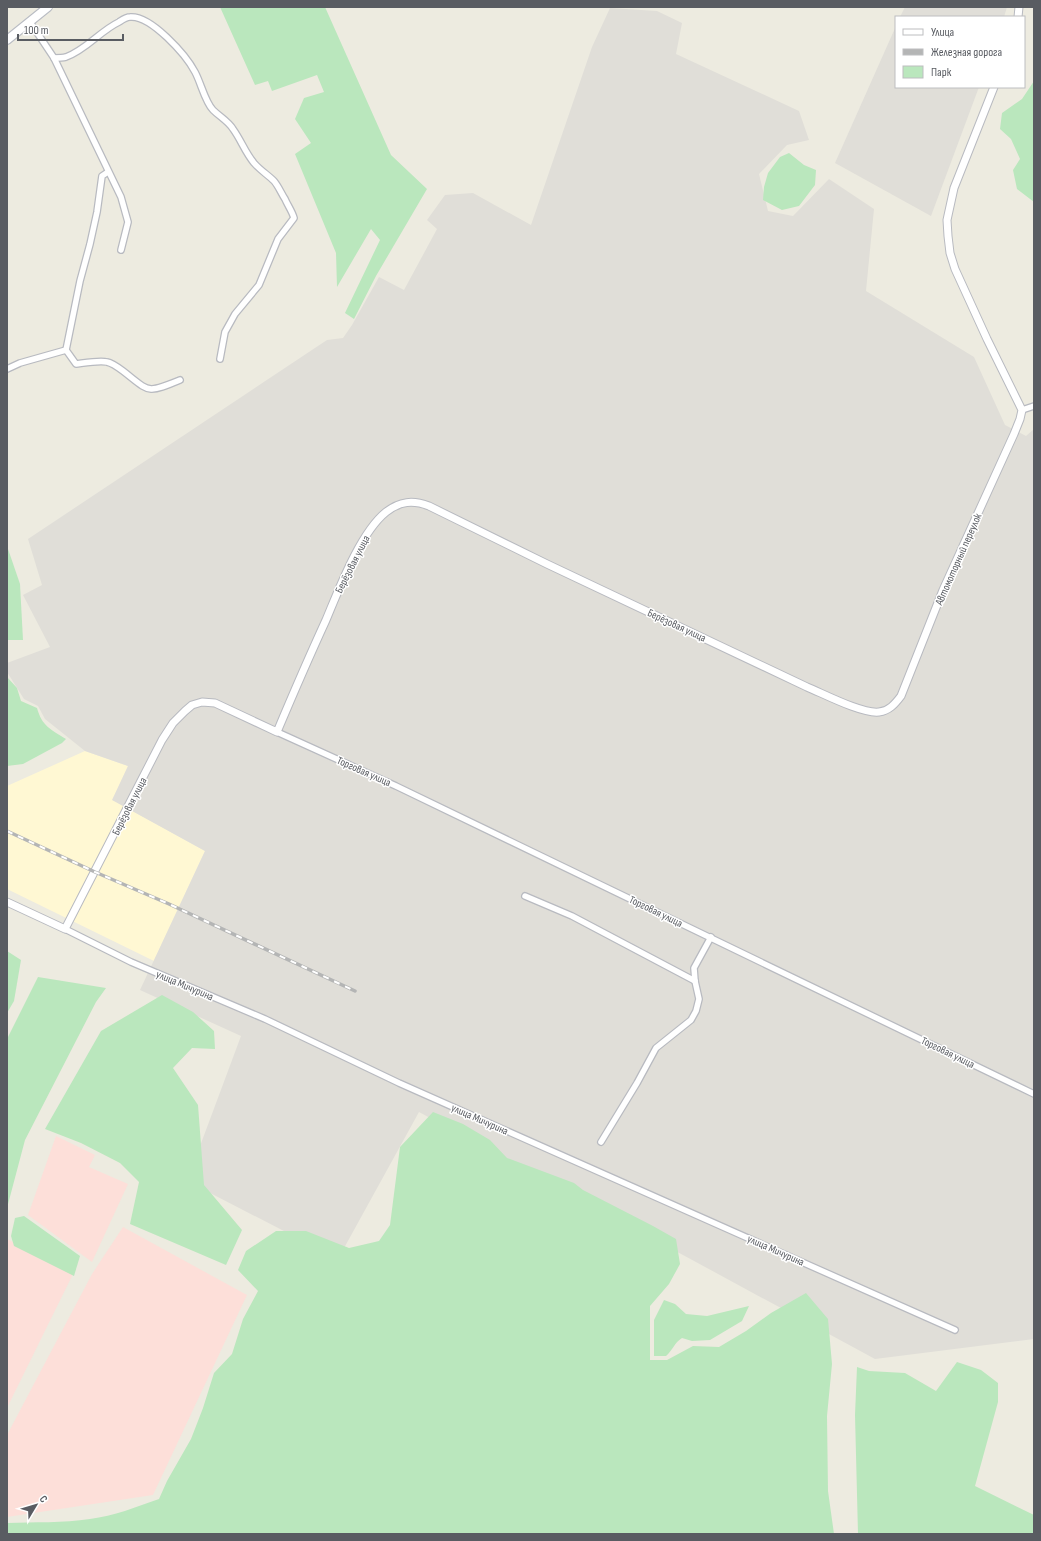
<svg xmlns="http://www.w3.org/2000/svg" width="1041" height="1541" font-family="'Sofia Sans Condensed',sans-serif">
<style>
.commercial{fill:#fff8d3}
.industrial{fill:#e0ded8}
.medical{fill:#fddfd9}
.green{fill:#bae7bd}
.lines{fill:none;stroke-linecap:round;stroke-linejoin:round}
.minor-casing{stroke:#b8bac0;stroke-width:8}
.tertiary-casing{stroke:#b8bac0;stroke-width:9}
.secondary-casing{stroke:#b9bcc3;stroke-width:10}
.minor{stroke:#fff;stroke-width:5.5}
.tertiary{stroke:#fff;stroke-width:7}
.secondary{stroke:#fff;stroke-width:8}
.rail-casing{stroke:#b4b5b5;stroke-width:3.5}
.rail{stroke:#fff;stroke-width:2;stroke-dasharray:6;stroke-linecap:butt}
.labels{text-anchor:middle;stroke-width:3;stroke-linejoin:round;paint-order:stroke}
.street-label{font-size:11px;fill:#595c62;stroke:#fff}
</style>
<rect width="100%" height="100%" fill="#edebe0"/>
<!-- commercial -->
<path class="commercial" d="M85 751 128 766 113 800 205 851 154 961 7 889V786Z"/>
<!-- industrial -->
<g class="industrial">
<path d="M905 7H1007L1004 17H900Z"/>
<path d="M610 8 657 11 682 23 676 54 799 111 809 140 787 145 759 174 768 211 793 216 829 179 874 209 866 291 974 357 1005 425 1026 436 1034 429V1339L875 1359 419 1112 338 1259 187 1181 241 1036 140 990 205 851 112 800 128 766 85 751 45 719 38 706 24 699 7 672V663L50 647 23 595 42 585 28 539 327 340 343 338 352 325 379 277 404 290 437 229 427 220 445 195 473 193 531 225 592 47Z"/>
<path d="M896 26V87H979L931 216 835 163Z"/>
</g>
<!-- medical -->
<g class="medical">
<path d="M56 1136 95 1155 89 1167 128 1184 92 1262 28 1215Z"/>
<path d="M123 1227 247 1295 153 1495 7 1517V1435L92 1274Z"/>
<path d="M7 1239 74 1272 7 1408Z"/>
</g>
<!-- green -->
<g class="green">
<path d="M220 7H325L391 155 427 189 376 276 354 319 345 313 380 240 371 229 337 287 336 253 295 154 311 143 295 119 304 98 324 92 317 75 272 91 268 81 255 85Z"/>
<path d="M1034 81V202L1017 189 1013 170 1020 159 1011 139 1000 129 1002 113 1022 99Z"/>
<path d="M789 153 804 165 816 170 815 185 799 206 782 210 763 200 764 187 768 173 780 157Z"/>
<path d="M7 546 20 584 23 640H7Z"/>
<path d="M7 677 17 688 21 701 37 708C42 726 50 729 66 739L62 743 23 764 7 766Z"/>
<path d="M7 951 21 960 14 1001 7 1013Z"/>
<path d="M38 977 106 988 96 1002 25 1140 7 1208V1039Z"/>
<path d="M162 995 193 1012 214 1031 215 1049 192 1048 173 1068 198 1105 204 1185 242 1230 226 1265 130 1224 139 1182 120 1163 81 1143 45 1129 101 1031Z"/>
<path d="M433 1112 463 1124 490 1140 507 1158 574 1183 583 1190 653 1226 676 1239 680 1264 669 1284 650 1306V1360H667L693 1346 719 1347 746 1331 771 1313 806 1293 828 1319 832 1364 827 1416 828 1491 834 1534H7V1523C35 1522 63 1523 90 1519 114 1516 136 1507 159 1499L167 1481 191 1439 203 1408 214 1373 232 1354 243 1319 258 1291 238 1270 246 1251 276 1231H306L349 1248 379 1241 390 1225 400 1147Z"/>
<path d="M24 1216 80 1256 74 1276 14 1246 11 1236 15 1218Z"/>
<path d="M664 1300 675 1304 686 1314 707 1316 749 1306 742 1321 710 1340 692 1341 682 1338C674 1343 673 1350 666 1356H654V1320Z"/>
<path d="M957 1362 981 1370 998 1383V1402L975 1486 1034 1515V1534H858L855 1415 857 1367 869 1371 905 1373 936 1391Z"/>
</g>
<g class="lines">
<!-- minor casing -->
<g class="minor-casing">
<g id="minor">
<path d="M30 22 54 58 121 197 128 222 121 250"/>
<path d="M54 58C58 58 62 58 66 57 86 50 100 31 119 22 122 20 126 17 130 17 151 15 186 55 195 72 201 83 205 102 213 110 220 117 228 121 233 129 241 140 245 152 254 163 260 170 268 175 274 181 279 187 281 193 285 199 288 206 292 211 294 218L278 239 259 285 235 314 225 332 220 359"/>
<path d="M108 172 102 176 97 212 90 244 80 281 66 350 76 364C84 363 100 360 107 362 112 363 119 368 123 371 150 392 146 394 180 380"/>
<path d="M7 369 20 363 66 350"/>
<path d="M1022 410 1034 406"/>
<path d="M277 732 396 786 1034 1094"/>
<path d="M525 896 572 916 695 981"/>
<path d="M65 929 131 962 265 1019 399 1083 955 1330"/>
<path d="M601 1142 637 1083 656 1048 691 1020 696 1011 699 999 695 981 694 968 711 937"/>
</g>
</g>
<!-- tertiary casing -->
<g class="tertiary-casing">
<g id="tertiary">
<path d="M1018 17 1019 7"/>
<path d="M7 902 65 929 162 740 173 723 185 711 192 705 202 702 215 703 277 732C293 694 309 657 326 620 339 589 360 533 386 512 400 501 413 500 429 506L547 564 807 687C824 694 862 714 879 712 889 711 895 704 901 696L943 590 1014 434 1020 419 1022 410 987 339 955 269 950 253 948 236 947 220 954 188 994 87"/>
</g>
</g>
<!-- secondary casing -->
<g class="secondary-casing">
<path id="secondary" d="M7 40 48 7"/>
</g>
<!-- minor -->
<use href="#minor" class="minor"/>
<!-- tertiary -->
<use href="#tertiary" class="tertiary"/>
<!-- secondary -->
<use href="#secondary" class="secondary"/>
<!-- rail casing -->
<g class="rail-casing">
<path id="rail" d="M7 831 95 872 169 904 355 991"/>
</g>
<!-- rail -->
<use href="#rail" class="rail"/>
</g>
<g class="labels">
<!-- street labels -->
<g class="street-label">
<text transform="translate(958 559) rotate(-66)" y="4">Автомоторный переулок</text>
<text transform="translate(352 564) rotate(-63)" y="4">Берёзовая улица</text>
<text transform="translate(677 625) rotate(25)" y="4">Берёзовая улица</text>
<text transform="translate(364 771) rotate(24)" y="4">Торговая улица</text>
<text transform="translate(129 806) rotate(-63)" y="4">Берёзовая улица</text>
<text transform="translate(656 911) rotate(26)" y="4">Торговая улица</text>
<text transform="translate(185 985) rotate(23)" y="4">улица Мичурина</text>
<text transform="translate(948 1052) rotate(26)" y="4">Торговая улица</text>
<text transform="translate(480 1119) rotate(24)" y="4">улица Мичурина</text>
<text transform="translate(776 1250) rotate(24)" y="4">улица Мичурина</text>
</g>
</g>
<!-- border -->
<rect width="1041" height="1541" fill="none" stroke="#595c62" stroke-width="16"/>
<!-- legend -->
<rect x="895" y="16" width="130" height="72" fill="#ffffff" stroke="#bdbec0"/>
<rect x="903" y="29" width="20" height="6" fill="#ffffff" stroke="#bdbec0"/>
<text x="931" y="36" font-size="12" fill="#595c62">Улица</text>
<rect x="903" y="49" width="20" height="6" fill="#b4b5b5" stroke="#bdbec0"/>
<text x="931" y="56" font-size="12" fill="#595c62">Железная дорога</text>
<rect x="903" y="66" width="20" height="12" fill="#bae7bd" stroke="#bdbec0"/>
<text x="931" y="76" font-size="12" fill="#595c62">Парк</text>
<!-- north arrow -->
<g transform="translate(36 1505) rotate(52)" stroke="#ffffff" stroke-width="3" paint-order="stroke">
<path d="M0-3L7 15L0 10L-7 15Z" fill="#595c62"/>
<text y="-6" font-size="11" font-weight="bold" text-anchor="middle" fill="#595c62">С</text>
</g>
<!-- scale -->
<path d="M18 34v6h105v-6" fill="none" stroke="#595c62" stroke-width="2"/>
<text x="24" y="34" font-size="12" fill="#595c62" stroke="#ffffff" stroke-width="3" paint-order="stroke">100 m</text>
</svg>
